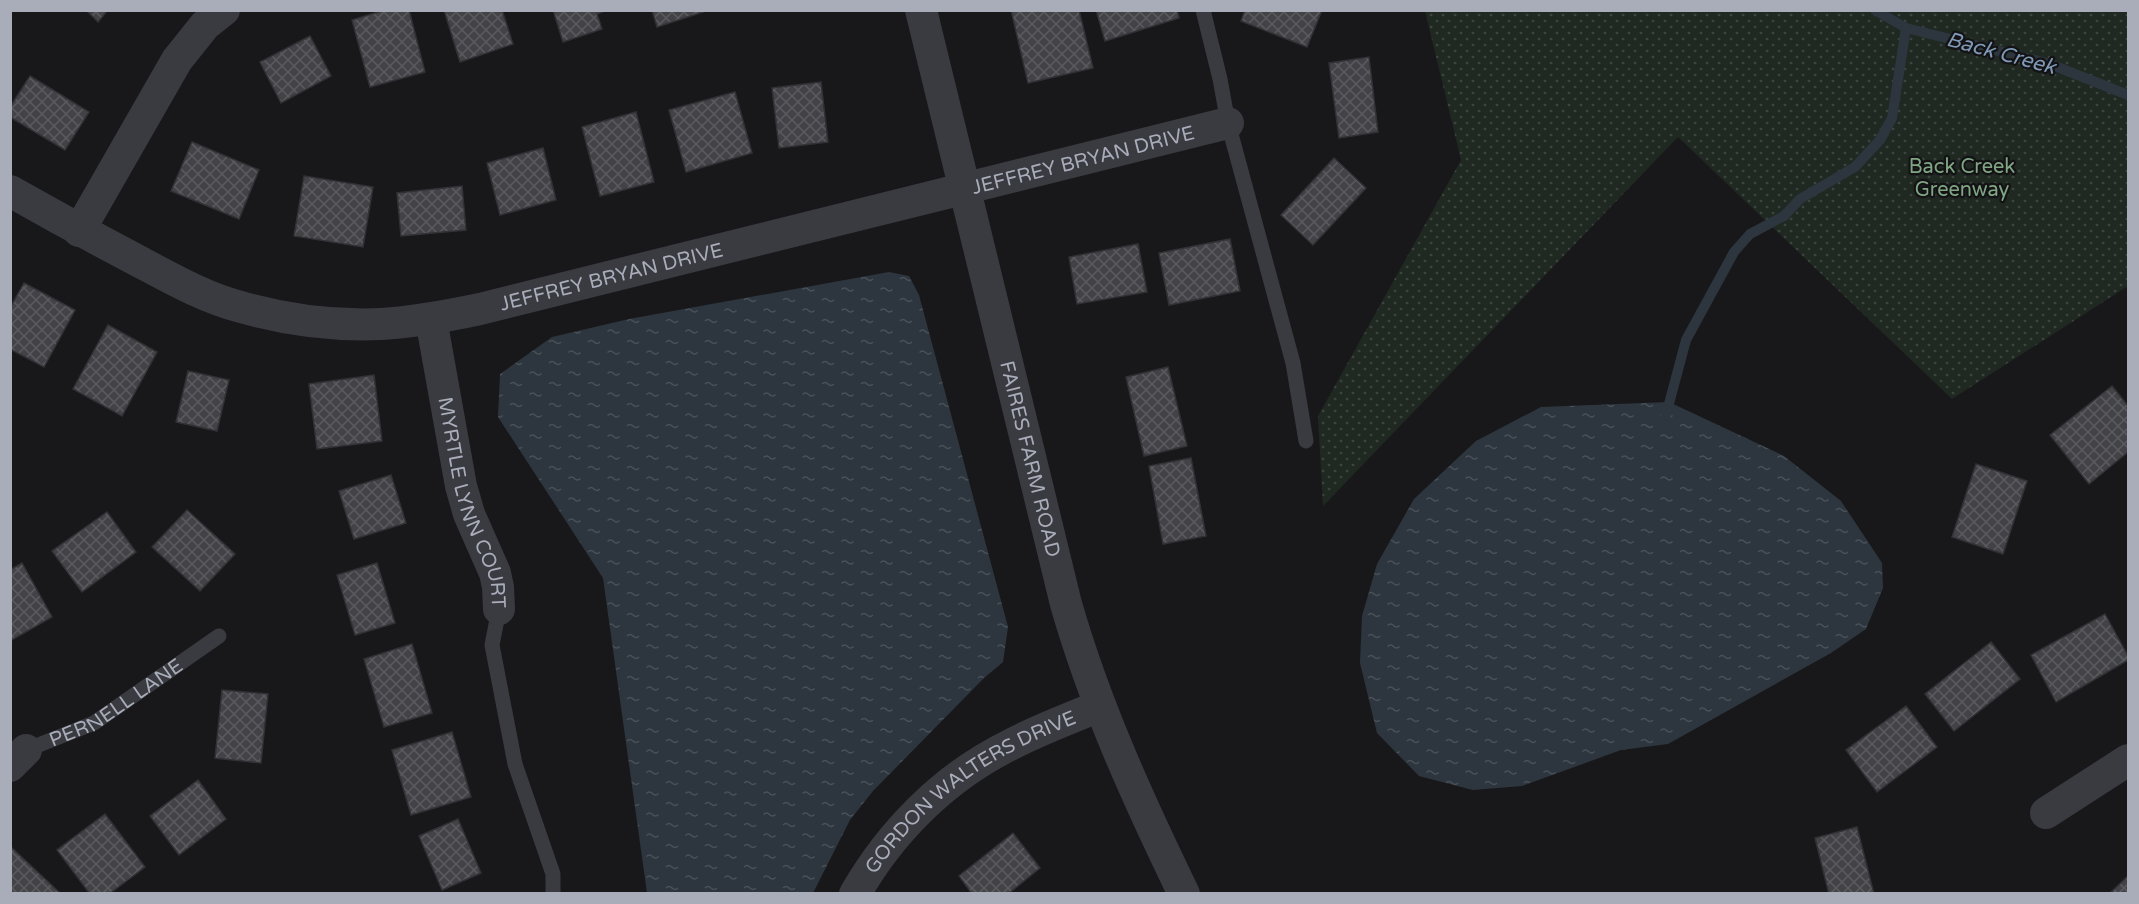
<svg xmlns="http://www.w3.org/2000/svg" width="2139" height="904" font-family="'Varela Round',sans-serif">
<style>
.park{fill:url(#park-dots)}
.water{fill:url(#water-ripples)}
.lines{fill:none;stroke-linecap:round;stroke-linejoin:round}
.stream{stroke:#2d363e;stroke-width:10}
.building{fill:url(#building-cross-hatch);stroke:#323136;stroke-width:1.5}
.service{stroke:#3a3b41;stroke-width:15}
.minor{stroke:#3a3b41;stroke-width:32}
.labels{text-anchor:middle;stroke-width:4.5;stroke-linejoin:round;paint-order:stroke}
.street-label{font-size:20px;fill:#a9adba;stroke:#131315}
.park-label{font-size:20px;fill:#80a684;stroke:#131315}
.water-label{font-size:21px;font-style:italic;fill:#7f99b6;stroke:#131315}
</style>
<defs>
<pattern id="park-dots" width="8" height="8" patternUnits="userSpaceOnUse" patternTransform="scale(1.5)"><rect width="8" height="8" fill="#1f2821"/><path d="M2 2h.1M6 6h.1" fill="none" stroke="#3d443f" stroke-width="1.8" stroke-linecap="round"/></pattern>
<pattern id="water-ripples" width="26" height="14" patternUnits="userSpaceOnUse" patternTransform="scale(1.5)"><rect width="26" height="14" fill="#2d363e"/><path d="M2 4q2-2 4 0t4 0M15 11q2-2 4 0t4 0" fill="none" stroke="#495058"/></pattern>
<pattern id="building-cross-hatch" width="8" height="8" patternUnits="userSpaceOnUse" patternTransform="scale(1.5)"><rect width="8" height="8" fill="#424247"/><path d="M0 0l8 8M0 8l8-8" fill="none" stroke="#5a5b5f"/></pattern>
</defs>
<rect width="100%" height="100%" fill="#18181a"/>
<!-- park -->
<path class="park" d="M1425 11H2128V286L1952 399 1678 137 1323 506 1318 416 1461 160Z"/>
<!-- water -->
<g class="water">
<path d="M889 272 909 276 919 295 1008 627 1003 662 984 678 873 791 850 820 813 893H647L603 578 498 417 500 374 552 337 629 319Z"/>
<path d="M1669 402 1784 456 1841 501 1882 563 1883 588 1866 629 1831 653 1668 744 1621 750 1522 786 1473 790 1419 776 1377 733 1360 663 1362 616 1377 564 1414 499 1476 441 1541 407Z"/>
</g>
<g class="lines">
<!-- stream -->
<g class="stream">
<path d="M1875 10 1906 28 2050 64 2128 95"/>
<path d="M1666 415 1686 340 1734 252 1750 234 1784 216 1800 199 1855 167 1880 140 1892 118 1906 28"/>
</g>
</g>
<!-- building -->
<g class="building">
<path d="M86 10H108L98 22Z"/>
<path d="M385 10H409L425 72 370 87 352 20Z"/>
<path d="M444 10H502L513 44 460 62Z"/>
<path d="M553 10H607L597 14 602 29 563 42Z"/>
<path d="M652 10H709L657 27Z"/>
<path d="M1011 10H1079L1093 68 1028 83Z"/>
<path d="M1096 10H1177L1179 18 1105 41Z"/>
<path d="M1245 10H1322L1307 47 1241 21Z"/>
<path d="M310 36 331 76 281 103 260 62Z"/>
<path d="M1369 57 1378 132 1339 138 1329 63Z"/>
<path d="M30 76 89 112 65 150 10 117V107Z"/>
<path d="M821 82 828 142 779 148 772 88Z"/>
<path d="M735 92 752 153 686 172 669 110Z"/>
<path d="M636 112 654 182 600 196 582 127Z"/>
<path d="M192 142 259 170 239 219 171 191Z"/>
<path d="M543 148 556 200 500 215 487 163Z"/>
<path d="M1334 158 1366 188 1313 245 1281 215Z"/>
<path d="M304 176 373 187 363 247 294 236Z"/>
<path d="M462 186 466 230 401 236 397 193Z"/>
<path d="M1230 239 1240 291 1169 305 1159 253Z"/>
<path d="M1138 244 1147 292 1077 304 1069 257Z"/>
<path d="M24 283 75 310 44 367 10 349V308Z"/>
<path d="M108 325 157 352 122 416 73 389Z"/>
<path d="M1168 367 1187 446 1144 456 1126 377Z"/>
<path d="M188 371 229 380 217 431 176 422Z"/>
<path d="M374 375 382 441 317 449 309 384Z"/>
<path d="M2112 386 2128 406V452L2089 484 2050 435Z"/>
<path d="M1191 458 1206 536 1163 544 1149 466Z"/>
<path d="M1976 464 2027 481 2003 554 1952 537Z"/>
<path d="M391 475 406 523 354 539 339 491Z"/>
<path d="M187 510 235 554 200 591 152 547Z"/>
<path d="M107 512 136 552 82 592 52 551Z"/>
<path d="M22 563 52 617 10 641V570Z"/>
<path d="M377 563 395 623 355 635 337 575Z"/>
<path d="M2105 614 2128 656V660L2056 702 2031 655Z"/>
<path d="M1991 642 2020 679 1954 731 1925 694Z"/>
<path d="M412 644 432 713 384 727 364 659Z"/>
<path d="M222 690 268 694 261 763 215 758Z"/>
<path d="M1906 706 1937 747 1877 792 1846 750Z"/>
<path d="M452 732 471 797 411 815 392 750Z"/>
<path d="M198 780 226 819 179 855 150 816Z"/>
<path d="M105 814 145 867 109 894H90L57 850Z"/>
<path d="M458 819 481 873 442 890 419 836Z"/>
<path d="M1857 827 1874 894H1829L1815 838Z"/>
<path d="M1013 833 1040 868 1008 894H972L959 876Z"/>
<path d="M12 848 60 893V894H10V849Z"/>
<path d="M2128 876V894H2109Z"/>
</g>
<g class="lines">
<!-- service -->
<g class="service">
<path d="M1203 10 1220 79 1228 123 1293 363 1306 441"/>
<path d="M499 609 492 645 515 764 553 874V894"/>
<path id="s1" d="M26 750 94 723 219 636"/>
</g>
<!-- minor -->
<g class="minor">
<path id="s2" d="M921 10 1066 604C1095 705 1138 799 1184 894"/>
<path id="s3" d="M10 191C54 216 98 240 142 263 174 280 206 298 241 307 286 320 334 326 381 324 414 322 447 316 480 309 729 247 979 187 1228 123"/>
<path d="M79 231 177 60 205 25 224 10"/>
<path id="s4" d="M431 319 461 486 469 514 495 573 498 587 499 609"/>
<path d="M10 766 26 750"/>
<path d="M2046 813 2128 760"/>
<path id="s5" d="M855 894C891 831 945 777 1010 745 1038 730 1069 719 1099 706"/>
</g>
</g>
<g class="labels">
<!-- street labels -->
<g class="street-label">
<text dy="7" stroke="none"><textPath href="#s3" startOffset="1122">JEFFREY BRYAN DRIVE</textPath></text>
<text dy="7" stroke="none"><textPath href="#s3" startOffset="636">JEFFREY BRYAN DRIVE</textPath></text>
<text dy="7" stroke="none"><textPath href="#s2" startOffset="462">FAIRES FARM ROAD</textPath></text>
<text dy="7" stroke="none"><textPath href="#s4" startOffset="189">MYRTLE LYNN COURT</textPath></text>
<text dy="7" stroke="none"><textPath href="#s1" startOffset="102">PERNELL LANE</textPath></text>
<text dy="7" stroke="none"><textPath href="#s5" startOffset="158">GORDON WALTERS DRIVE</textPath></text>
</g>
<!-- park labels -->
<g class="park-label">
<text x="1962" y="173">Back Creek<tspan x="1962" dy="23">Greenway</tspan></text>
</g>
<!-- water labels -->
<g class="water-label">
<text transform="translate(2001 53) rotate(15)" y="7">Back Creek</text>
</g>
</g>
<!-- border -->
<rect width="2139" height="904" fill="none" stroke="#a9adba" stroke-width="24"/>
</svg>
